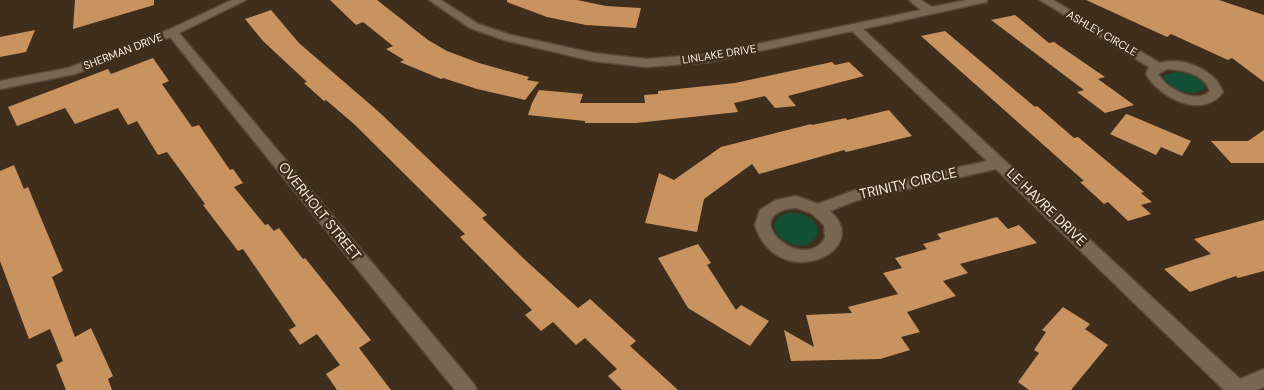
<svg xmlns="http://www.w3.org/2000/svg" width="1264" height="390" font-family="'DM Sans',sans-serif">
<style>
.green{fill:#124f35}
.building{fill:#c8935f}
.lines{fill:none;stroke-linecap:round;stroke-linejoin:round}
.street-casing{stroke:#58493b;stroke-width:3}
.street{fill:#796653;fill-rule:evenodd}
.labels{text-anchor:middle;stroke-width:5;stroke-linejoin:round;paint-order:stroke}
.far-street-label{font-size:11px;fill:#f7ebe1;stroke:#402e1d}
.street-label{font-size:14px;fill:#f7ebe1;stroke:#402e1d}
</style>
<rect width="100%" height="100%" fill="#402e1d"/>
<!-- green -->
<g class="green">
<path d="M1178 72C1188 74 1202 77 1205 88 1194 99 1171 90 1164 78L1165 75Z"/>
<path d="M787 213C801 212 816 216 818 232 807 267 749 226 787 213Z"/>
</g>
<!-- building -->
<g class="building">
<path d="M75 0H154V5L73 29Z"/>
<path d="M330 0H377L428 40 447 51 479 63 529 77 527 80 539 82 525 100 477 89 443 78 441 79 400 62 404 60 386 49 393 46 363 22 356 25Z"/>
<path d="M507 0H577L606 6 641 8 636 28 586 25 547 17 507 2Z"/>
<path d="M1086 0H1219L1264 15V82L1232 58 1228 60 1171 34 1167 37Z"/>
<path d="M271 10 299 43 379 112 487 215 482 218 523 258 578 308 590 299 636 341 630 346 678 390H622L608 376 617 369 585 338 576 345 553 322 541 331 525 315 532 310 460 237 465 234 354 124 326 100 324 101 304 83 307 82 263 41 245 19Z"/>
<path d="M1015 15 1049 43 1054 42 1105 77 1098 79 1134 105 1105 113 1077 92 1084 90 991 20Z"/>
<path d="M35 30 26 52 0 57V37Z"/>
<path d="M945 31 1035 107 1037 106 1074 138 1078 137 1144 192 1141 193 1152 202 1141 205 1151 214 1128 221 1108 202 1104 204 1080 182 1084 181 921 36Z"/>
<path d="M153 58 169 81 162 84 192 127 199 125 230 170 233 169 243 183 234 187 265 225 268 224 274 231 279 228 303 259 305 258 371 340 359 348 391 390H337L326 374 340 365 317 334 300 345 289 330 296 326 243 249 238 251 203 205 205 204 167 152 158 155 137 121 128 125 118 108 75 124 65 108 17 126 8 107 108 69 111 74Z"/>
<path d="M832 62 835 65 849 62 864 76 788 96 796 106 775 108 765 96 734 103 738 112 636 123H585V121L528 115 532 103 539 90 583 94 580 103H645L644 95 658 94V91L735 83Z"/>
<path d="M889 110 912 136 846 152 844 150 759 174 752 164 704 199 697 232 645 223 659 173 674 180 721 147 811 124 812 125 846 118 847 120Z"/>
<path d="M1126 114H1127L1191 141 1182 156 1161 147 1156 155 1110 134Z"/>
<path d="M1264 130V163H1231L1211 141H1248Z"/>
<path d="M14 165 24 189 28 187 63 271 52 277 75 337 91 328 113 376 108 379 112 390H66L56 365 63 361 50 329 29 339 0 261V171Z"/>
<path d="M997 217 1008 229 1019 225 1037 243 960 264 968 273 943 281 956 296 907 312 920 332 901 337 910 350 880 359 791 361 784 330 814 347 806 315 852 313 848 307 898 294 883 273 902 268 895 258 927 249 923 244 941 239 937 234Z"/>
<path d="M1264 220V271L1238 278 1236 276 1190 292 1164 269 1211 254 1194 239Z"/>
<path d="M698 244 711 263 707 265 736 310 741 305 769 321 750 346 688 308 658 258Z"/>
<path d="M1063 307 1090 324 1085 329 1108 345 1071 390H1029L1018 382 1039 353 1034 350 1046 332 1042 330Z"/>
</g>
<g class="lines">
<!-- street casing -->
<g class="street-casing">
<g id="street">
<path d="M232 0H246L179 33 474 384 477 390H455L170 37 75 74 0 89V81L68 68 168 30Z"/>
<path d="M429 0H441L478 24 511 35 593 53 646 59 709 54 921 10 909 0H921L932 7 967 0H987L986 2 863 29 1240 379 1264 369V387L1256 390H1224L996 169 855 201 830 211C875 251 777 295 755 225L760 210 776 200 796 196 818 204 852 191 987 161 852 31 709 62 646 67 593 61 504 40 470 28ZM796 208 811 213 824 225 825 238C805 272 747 225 781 211 785 209 791 208 796 208Z"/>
<path d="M1040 0H1053L1160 63C1183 56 1215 70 1223 92 1203 120 1159 98 1146 74L1149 67ZM1167 69C1184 70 1204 74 1210 91 1196 105 1167 89 1158 74Z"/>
</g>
</g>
<!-- street -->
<use href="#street" class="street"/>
</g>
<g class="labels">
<!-- far-street labels -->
<g class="far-street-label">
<text transform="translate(1102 33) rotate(30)" y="4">ASHLEY CIRCLE</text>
<text transform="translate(123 51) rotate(-21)" y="4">SHERMAN DRIVE</text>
<text transform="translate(719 54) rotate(-9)" y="4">LINLAKE DRIVE</text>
</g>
<!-- street labels -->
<g class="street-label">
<text transform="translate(908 183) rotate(-13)" y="5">TRINITY CIRCLE</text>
<text transform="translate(1047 207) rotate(44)" y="5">LE HAVRE DRIVE</text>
<text transform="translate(320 211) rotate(51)" y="5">OVERHOLT STREET</text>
</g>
</g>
</svg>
